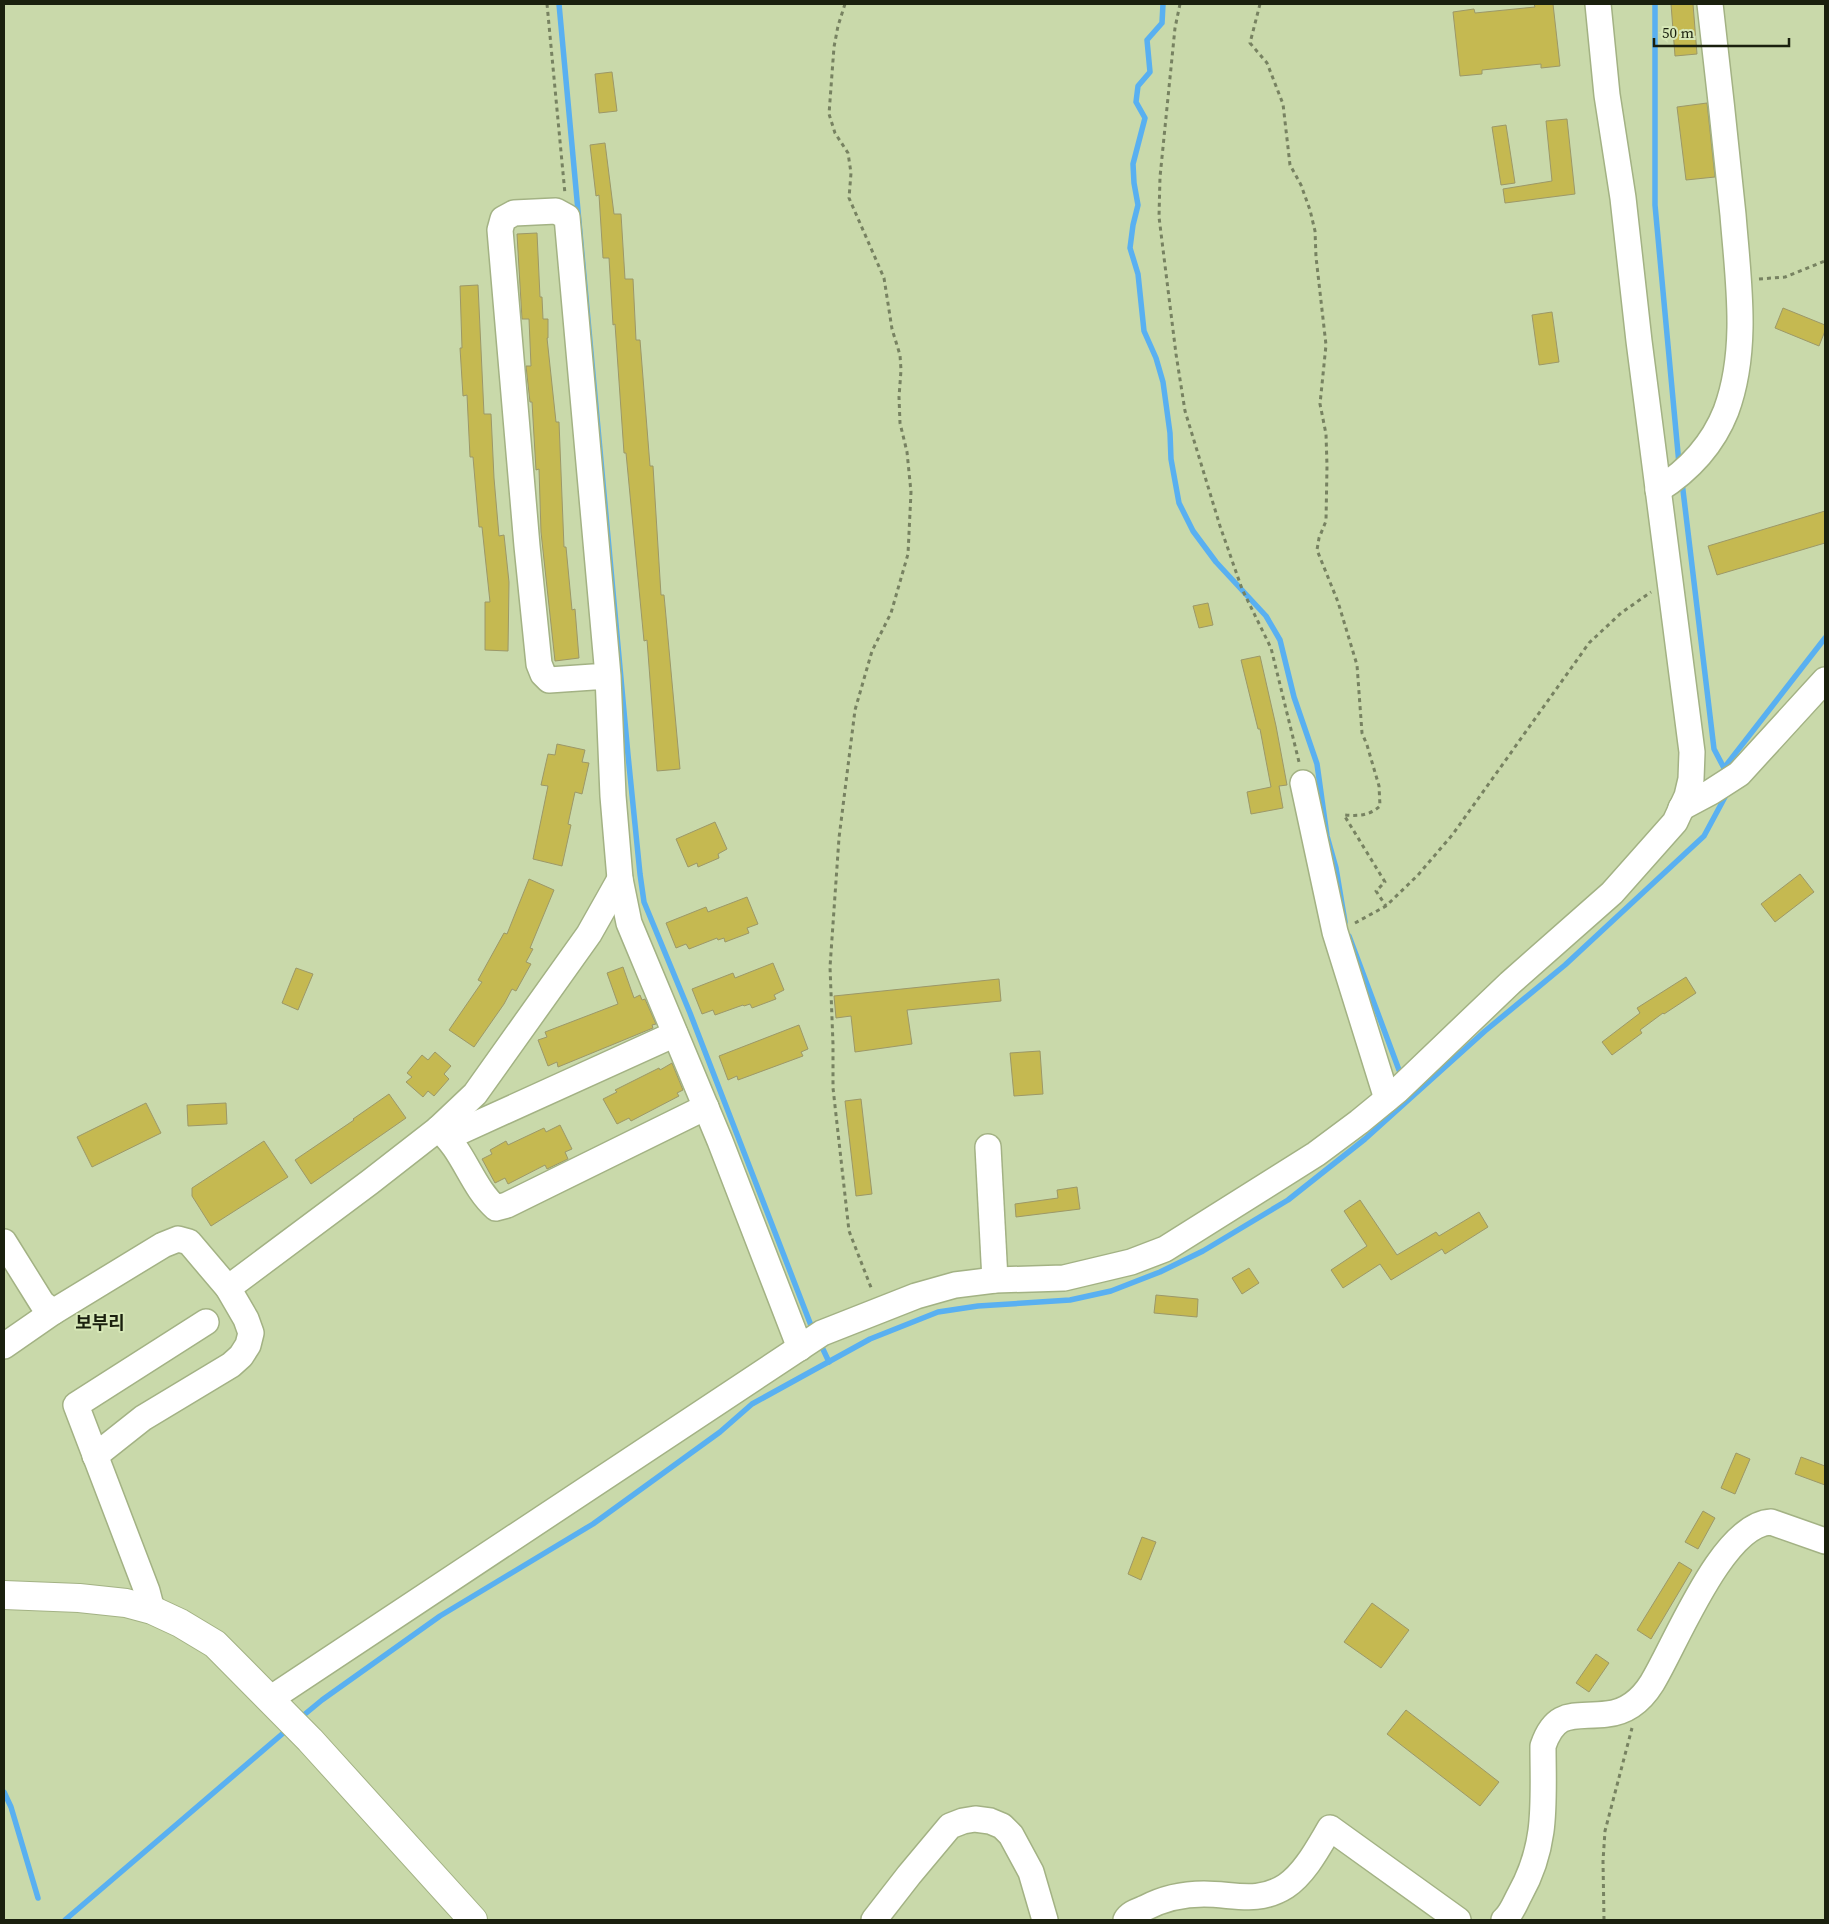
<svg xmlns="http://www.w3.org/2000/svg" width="1829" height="1924" font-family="'Source Serif 4','Noto Sans KR',serif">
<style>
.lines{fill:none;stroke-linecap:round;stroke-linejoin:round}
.stream{stroke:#59b0f1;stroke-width:5.5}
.building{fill:#c5b951;stroke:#9c9868}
.minor-casing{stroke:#a3b284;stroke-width:28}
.major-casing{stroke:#a3b284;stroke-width:30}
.path{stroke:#778261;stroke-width:3;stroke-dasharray:4 4;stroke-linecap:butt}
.minor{stroke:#fff;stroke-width:25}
.major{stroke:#fff;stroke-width:28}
.labels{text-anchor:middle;stroke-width:4;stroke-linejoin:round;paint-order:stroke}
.quarter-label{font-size:18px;font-weight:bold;fill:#1a200e;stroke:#d6e7b7}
</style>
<rect width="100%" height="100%" fill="#c9d9aa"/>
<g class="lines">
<!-- stream -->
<g class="stream">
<path d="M559 4 628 755 640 874 644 902 690 1013 812 1328"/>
<path d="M1163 4 1162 23 1147 40 1150 72 1138 86 1136 102 1145 118 1133 164 1134 183 1138 205 1133 225 1130 248 1138 274 1144 331 1156 358 1163 382 1170 433 1171 459 1179 503 1193 531 1216 562 1266 616 1280 640 1294 697 1317 764 1327 836 1336 868 1345 922"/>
<path d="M1655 4V205L1679 464"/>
<path d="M1682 482 1714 749 1724 768"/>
<path d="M1725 776 1724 768 1825 638"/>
<path d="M1349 936 1399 1070"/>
<path d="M821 1345 829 1362"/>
<path d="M299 1719 322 1700 440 1616 593 1524 720 1432 752 1404 870 1339 938 1312 978 1306 1070 1300 1111 1291 1160 1272 1203 1251 1288 1200 1365 1139 1485 1031 1565 965 1704 836 1725 797V791"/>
<path d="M4 1792 11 1807 38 1898"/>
<path d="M65 1920 288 1729"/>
</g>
</g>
<!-- building -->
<g class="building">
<path d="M1534 4H1553L1560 66 1541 68V64L1482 70V74L1460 76 1453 12 1474 9 1475 13 1535 7Z"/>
<path d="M1671 4H1693L1697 54 1675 56Z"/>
<path d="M612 72 617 111 599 113 595 74Z"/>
<path d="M1707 103 1715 177 1686 180 1677 107Z"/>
<path d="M1567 119 1575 194 1505 203 1503 189 1552 181 1546 121Z"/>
<path d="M1506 125 1515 183 1501 185 1492 127Z"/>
<path d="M605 143 614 214H621L625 279H633L636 340H640L650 466H653L661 595H664L680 769 657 771 647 640 644 641 626 453H624L615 324 613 325 609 258H603L599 195 596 196 590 145Z"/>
<path d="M537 233 540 297H542L543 319H548V338H547L556 422H559L564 547H566L572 610 575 609 579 658 555 661 541 532 539 469 536 470 532 402H530L526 366H531L529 319H522L517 234Z"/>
<path d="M478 285 484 414H491L494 478 499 536 504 535 509 582 508 651 485 650V602H490L482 527H479L473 457H470L467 395 463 396 460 348H462L460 286Z"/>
<path d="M1783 308 1825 325V331L1819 346 1775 328Z"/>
<path d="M1552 312 1559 362 1539 365 1532 315Z"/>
<path d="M1825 511V543L1717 575 1708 546Z"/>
<path d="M1208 603 1213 625 1199 628 1193 606Z"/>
<path d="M1260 656 1276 726 1287 785 1279 786 1283 808 1251 814 1247 792 1271 787 1260 729H1258L1241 660Z"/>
<path d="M557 744 585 750 582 762 589 763 582 794 575 792 568 824 571 825 562 866 533 859 548 786 541 785 548 754 555 755Z"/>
<path d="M715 822 727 849 718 854 719 858 698 867 697 863 688 867 676 839Z"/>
<path d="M1800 874 1814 892 1775 922 1761 904Z"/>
<path d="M529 879 554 890 530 948 533 949 526 962 531 964 516 991 512 989 504 1004 474 1047 449 1030 482 982 478 980 504 933 507 934Z"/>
<path d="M747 897 758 924 747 928 749 933 725 942 724 938 718 940 717 938 689 949 686 944 676 948 666 923 706 907 708 912Z"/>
<path d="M773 963 784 990 774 995 776 999 752 1008 750 1004 744 1006 743 1005 715 1015 713 1010 702 1014 692 989 733 973 735 978Z"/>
<path d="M623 967 634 998 640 995 642 1000 645 999 656 1024 652 1025 653 1028 558 1067 557 1062 548 1066 538 1040 547 1037 545 1032 618 1004 607 973Z"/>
<path d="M296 968 313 974 298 1010 282 1003Z"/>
<path d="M1686 977 1696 993 1664 1014 1663 1013 1640 1030 1642 1033 1612 1055 1602 1042 1640 1013 1637 1008Z"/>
<path d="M999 979 1001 1001 907 1010 912 1044 855 1052 851 1016 836 1018 834 996Z"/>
<path d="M799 1025 808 1049 801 1052 803 1056 738 1080 737 1076 728 1080 719 1056Z"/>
<path d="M1040 1051 1043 1094 1014 1096 1010 1053Z"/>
<path d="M435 1052 451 1066 444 1074 449 1079 434 1096 428 1091 423 1097 406 1082 412 1077 407 1073 422 1055 428 1060Z"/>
<path d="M672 1063 683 1090 677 1093 679 1096 631 1121 629 1118 617 1124 603 1099 617 1092 615 1090 659 1068 660 1070Z"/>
<path d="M389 1094 406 1118 311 1184 295 1160 354 1120 353 1119Z"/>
<path d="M861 1099 872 1194 856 1196 845 1101Z"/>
<path d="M146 1103 161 1133 92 1167 77 1137Z"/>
<path d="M226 1103 227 1124 188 1126 187 1105Z"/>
<path d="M560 1125 572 1149 565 1152 568 1159 547 1169 545 1165 508 1184 505 1178 495 1183 482 1159 492 1154 490 1150 506 1141 508 1145 544 1128 546 1132Z"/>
<path d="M264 1141 288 1177 211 1226 192 1196V1188Z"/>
<path d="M1077 1187 1080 1209 1016 1217 1015 1204 1058 1198 1057 1190Z"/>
<path d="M1360 1200 1397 1255 1436 1232 1439 1236 1479 1212 1488 1227 1445 1254 1442 1249 1391 1280 1380 1264 1343 1288 1331 1270 1367 1246 1344 1211Z"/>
<path d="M1249 1268 1259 1283 1242 1294 1232 1278Z"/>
<path d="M1156 1295 1198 1299 1197 1317 1154 1313Z"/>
<path d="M1736 1453 1750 1459 1735 1494 1721 1488Z"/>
<path d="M1801 1457 1825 1466V1485L1795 1474Z"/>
<path d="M1703 1511 1715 1518 1698 1549 1685 1542Z"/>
<path d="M1142 1537 1156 1542 1141 1580 1128 1574Z"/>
<path d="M1679 1562 1692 1570 1651 1639 1637 1630Z"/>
<path d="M1372 1603 1409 1630 1381 1668 1344 1642Z"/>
<path d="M1596 1654 1609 1663 1589 1692 1576 1683Z"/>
<path d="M1406 1710 1499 1782 1480 1806 1387 1734Z"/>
</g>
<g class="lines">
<!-- minor casing -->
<g class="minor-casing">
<g id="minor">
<path d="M1658 490C1688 471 1713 444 1726 411 1749 349 1738 279 1733 215 1726 145 1718 74 1710 4"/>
<path d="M608 676 549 680 543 674 539 664 527 546 500 230 503 219 514 213 556 211 567 217 608 676 613 796 620 879 629 923 720 1141 800 1348"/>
<path d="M1303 783 1335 932 1387 1099"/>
<path d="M1681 808 1711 792 1739 774 1825 680"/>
<path d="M438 1129C464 1150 471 1186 496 1208L507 1205 706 1107"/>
<path d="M448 1137 675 1034"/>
<path d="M988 1147 995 1280"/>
<path d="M4 1242 42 1303 53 1312 163 1245 178 1239 189 1242 228 1288 246 1319 251 1333 248 1345 241 1356 231 1365 143 1418 95 1456"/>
<path d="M228 1288 370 1182 438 1129 475 1094 589 934 620 879"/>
<path d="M4 1346 53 1312"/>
<path d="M152 1610 147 1591 76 1405 206 1322"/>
<path d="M270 1699 822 1333 916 1296 955 1285 995 1280 1064 1278 1131 1262 1165 1249 1316 1154 1359 1122 1398 1090 1510 983 1612 893 1675 822 1687 796 1691 779 1692 752 1639 341 1623 198 1607 95 1598 4"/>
<path d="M874 1920 909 1875 950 1826 963 1821 975 1819 990 1821 1002 1826 1011 1835 1031 1872 1045 1920"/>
<path d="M1126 1920C1130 1913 1138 1911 1145 1908 1164 1898 1182 1894 1204 1894 1234 1894 1258 1904 1286 1886 1305 1873 1318 1848 1330 1828L1458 1920"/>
<path d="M1504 1920C1512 1913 1515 1903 1520 1894 1548 1844 1543 1801 1543 1746 1556 1708 1575 1718 1607 1714 1627 1712 1642 1699 1652 1683 1676 1644 1722 1524 1771 1522L1825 1541"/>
</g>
</g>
<!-- major casing -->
<g class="major-casing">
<path id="major" d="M4 1595 79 1598 126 1603 152 1610 180 1623 215 1644 310 1740 473 1920"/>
</g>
<!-- path -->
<g class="path">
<path d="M547 4 565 194"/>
<path d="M845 4 838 26 834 47 829 114 835 133 848 153 851 173 849 198 884 278 892 329 900 355 901 370 899 397 900 423 907 452 911 492 908 554 891 613 872 651 855 710 839 838 830 967 833 1044V1088L849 1231 872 1290"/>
<path d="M1180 4 1175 28 1160 177 1159 217 1176 354 1185 411 1220 526 1242 589 1271 648 1299 762"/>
<path d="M1260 4 1250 43 1267 63 1283 104 1290 165 1301 185 1310 210 1315 231 1316 257 1326 345 1320 404 1326 434 1327 466 1326 521 1319 538 1317 550 1338 602 1357 665 1362 733 1367 745 1379 786 1380 806C1369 816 1359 816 1344 815L1385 882 1376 891 1386 906"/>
<path d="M1759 279 1785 277 1825 261"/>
<path d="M1355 923 1386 906 1418 875 1453 834 1589 643 1621 613 1651 592"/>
<path d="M1604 1920 1603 1861 1605 1831 1632 1728"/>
</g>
<!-- minor -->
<use href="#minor" class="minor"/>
<!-- major -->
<use href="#major" class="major"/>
</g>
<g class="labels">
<!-- quarter labels -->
<g class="quarter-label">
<text x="100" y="1329">보부리</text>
</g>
</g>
<!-- border -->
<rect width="1829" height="1924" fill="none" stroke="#1a200e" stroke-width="10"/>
<!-- scale -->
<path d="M1654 38v8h135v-8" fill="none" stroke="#1a200e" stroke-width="2.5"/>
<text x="1662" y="38" font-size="15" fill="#1a200e" stroke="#d6e7b7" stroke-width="4" paint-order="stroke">50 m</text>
</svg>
